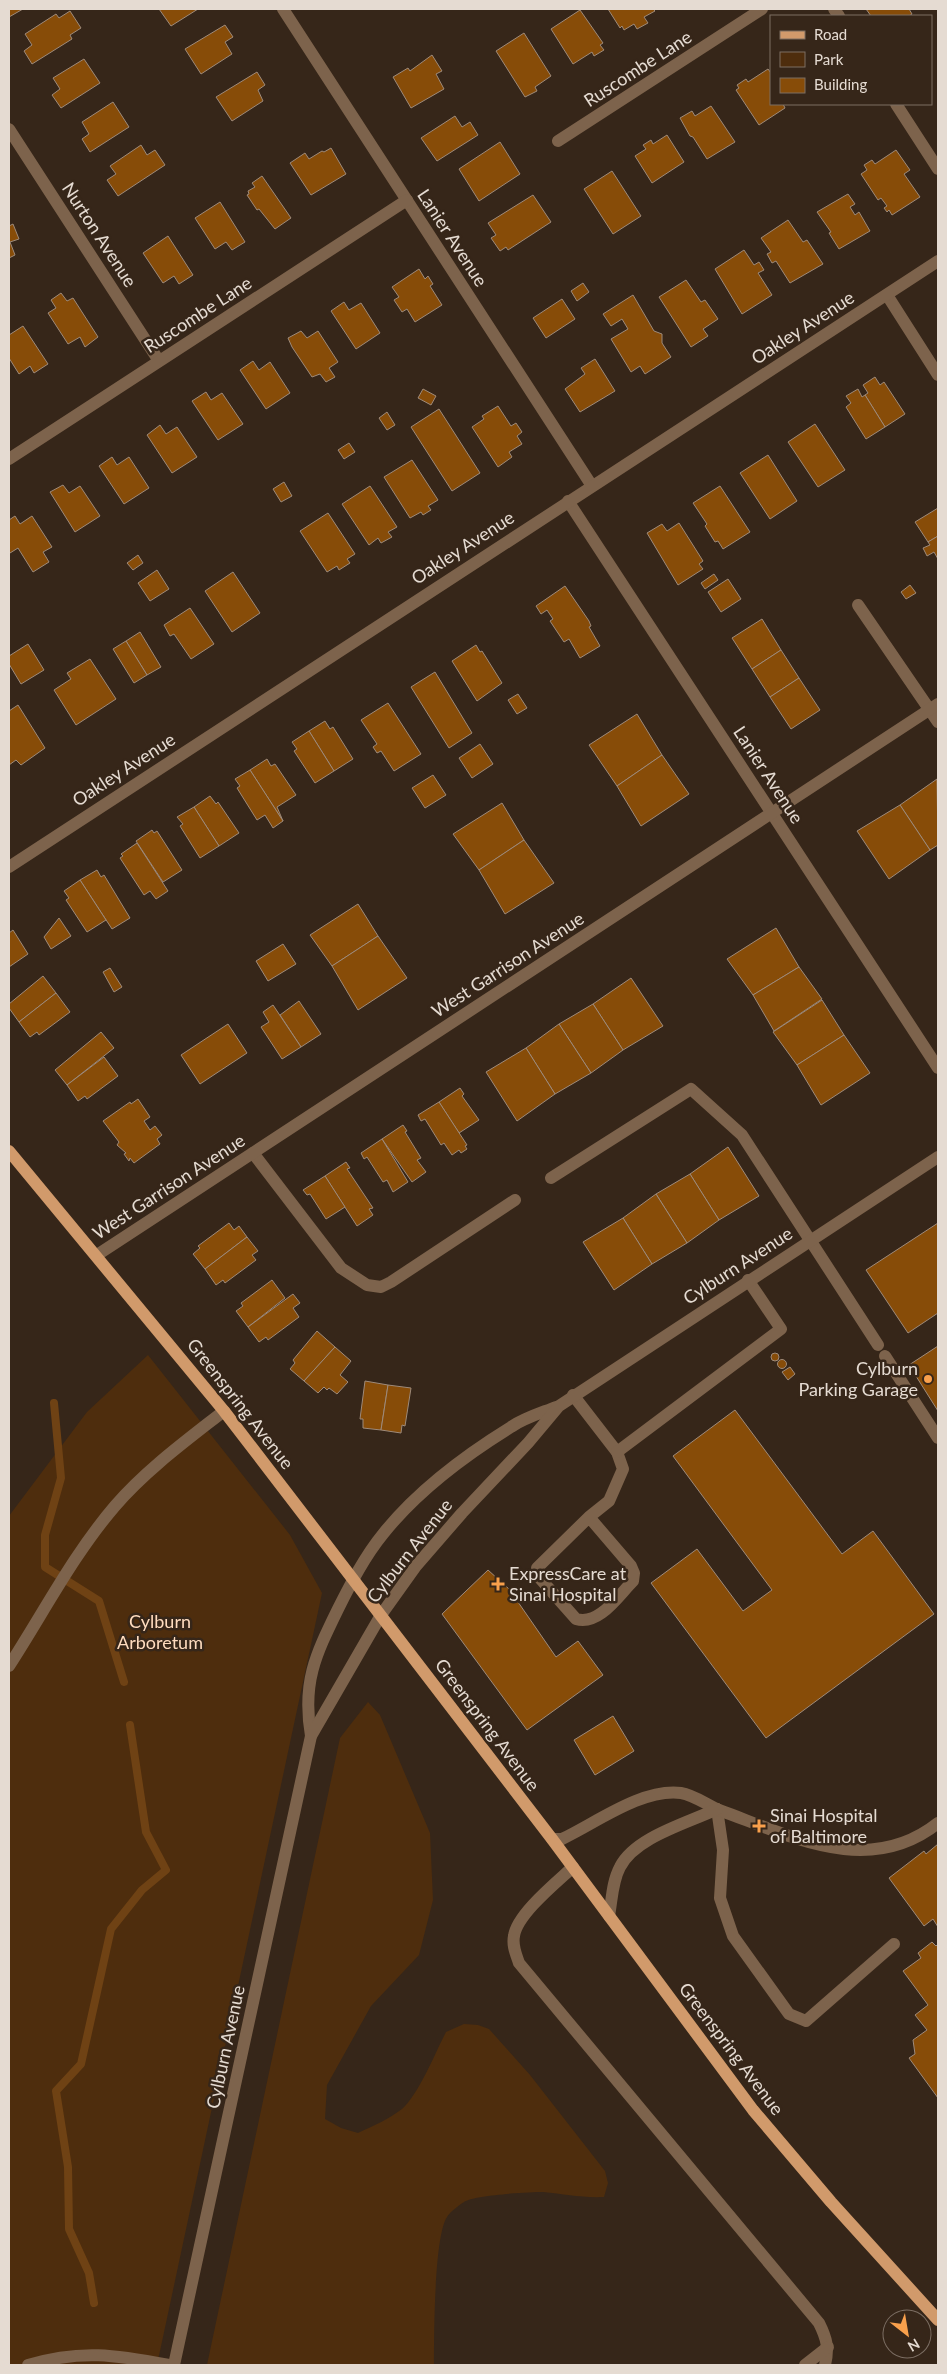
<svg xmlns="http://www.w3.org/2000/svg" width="947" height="2374" font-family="Lato,sans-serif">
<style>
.green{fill:#4e2d0d}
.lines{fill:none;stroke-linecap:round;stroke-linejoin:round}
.stream{stroke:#6f4214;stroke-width:8}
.building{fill:#874c08;stroke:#9e8a7a}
.minor{stroke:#7d634c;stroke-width:12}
.major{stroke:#d19a6b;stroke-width:12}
.poi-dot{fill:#f9a04c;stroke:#362619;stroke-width:2}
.labels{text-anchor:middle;stroke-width:5;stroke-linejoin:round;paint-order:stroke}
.street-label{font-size:18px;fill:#e5dbd2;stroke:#362619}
.poi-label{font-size:18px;fill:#e5dbd2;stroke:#362619;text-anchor:start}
.park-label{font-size:18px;fill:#ffdcbf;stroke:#362619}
</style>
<rect width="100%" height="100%" fill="#362619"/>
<!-- green -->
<g class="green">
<path d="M148 1355 290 1535 322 1593 157 2365H9V1516L87 1412Z"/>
<path d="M368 1702 380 1715 430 1833 433 1900 419 1955 371 2006 327 2085 325 2119 341 2128 358 2133C373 2126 389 2119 402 2109 419 2094 435 2053 446 2032L464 2024 478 2025 489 2029 530 2075 605 2171 608 2183 604 2197C581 2198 565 2194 543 2192 529 2192 473 2195 464 2202 458 2206 450 2212 447 2217 434 2236 434 2338 434 2365H207L340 1738Z"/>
</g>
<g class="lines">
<!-- stream -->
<g class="stream">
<path d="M54 1403 61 1478 45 1535V1567L99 1601 124 1682"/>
<path d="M94 2303 89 2273 69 2229 68 2167 56 2091 81 2064 111 1929 142 1890 166 1870 146 1832 130 1725"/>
</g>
</g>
<!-- building -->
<g class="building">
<path d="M9 9H23L9 17Z"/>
<path d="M159 9H198L171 26Z"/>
<path d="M608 9H653L655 11 644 17 648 23 637 29 634 24 624 30 622 26 620 28Z"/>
<path d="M866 9H909L912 14 909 16H871Z"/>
<path d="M580 10 603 43 600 45 604 50 594 56 592 52 573 64 551 29Z"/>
<path d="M70 11 81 28 70 35 72 39 32 64 24 51 32 45 25 34 56 14 59 18Z"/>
<path d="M225 25 233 37 225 42 232 54 201 74 185 49Z"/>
<path d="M524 33 551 76 535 87 537 91 525 97 496 51Z"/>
<path d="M432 55 442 71 436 74 444 89 411 108 393 77 408 68 410 71Z"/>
<path d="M84 59 100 83 61 108 52 95 60 89 53 78Z"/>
<path d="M768 69 771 73V104H783L785 108 759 125 736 90 739 88 737 85 746 79 748 82Z"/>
<path d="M257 72 265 85 258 90 263 101 232 121 216 97Z"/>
<path d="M113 102 129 127 90 152 82 139 89 134 82 122Z"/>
<path d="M711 106 735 142 707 159 693 137 690 136 680 118 692 111 695 116Z"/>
<path d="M455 116 462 127 470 122 478 135 437 161 421 138Z"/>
<path d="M667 135 684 162 652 183 635 156 646 149 643 145 651 140 653 144Z"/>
<path d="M500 142 520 174 479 201 459 169Z"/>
<path d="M141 145 147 155 155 150 165 165 118 196 107 180 116 174 110 166Z"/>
<path d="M331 148 346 174 311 195 290 163 305 153 309 159 322 151 324 152Z"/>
<path d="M896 150 910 170 904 174 920 197 892 215 889 210 887 212 884 208 887 206 881 198 878 200 861 174 867 170 864 165 872 160 875 164Z"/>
<path d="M612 171 641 216 613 234 584 189Z"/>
<path d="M262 176 291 218 275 229 259 209 257 210 247 195 249 194 248 191 255 187 252 183Z"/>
<path d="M848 194 855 204 850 207 855 215 859 212 870 231 839 249 829 233 831 232 817 212Z"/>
<path d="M533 195 551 222 508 250 506 247 500 251 491 238 496 235 488 223Z"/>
<path d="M220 202 245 242 232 250 226 242 215 249 195 218Z"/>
<path d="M788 220 803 242 807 240 823 264 790 283 776 261 772 263 767 254 771 252 761 238Z"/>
<path d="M13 224 19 239 10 242 15 255 9 258V226Z"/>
<path d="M168 236 193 275 179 284 174 276 163 283 143 253Z"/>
<path d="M744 250 754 265 759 262 764 270 758 273 772 295 742 314 715 269Z"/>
<path d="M419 269 425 279 428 276 433 284 430 286 442 305 415 322 407 309 402 312 394 300 399 297 392 287Z"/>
<path d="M686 280 701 302 705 300 718 319 703 329 708 336 691 347 659 297Z"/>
<path d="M583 283 589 292 577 301 571 291Z"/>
<path d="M61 293 67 301 73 298 98 337 85 347 80 337 68 344 48 313 56 308 51 300Z"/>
<path d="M633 295 654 331 662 334V343L671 357 645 374 640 366 631 372 611 339 628 329 622 319 611 326 603 314Z"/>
<path d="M562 299 575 319 546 338 533 318Z"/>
<path d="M344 302 349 310 361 303 380 333 356 349 331 311Z"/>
<path d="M23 326 48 364 34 373 30 366 19 374 9 358V335Z"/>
<path d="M301 331 307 338 318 331 338 362 329 368 335 377 326 382 320 374 312 377 292 347 288 338Z"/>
<path d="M595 359 615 391 580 412 565 389 585 374 581 368Z"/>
<path d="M253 361 259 370 270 362 290 393 266 409 240 370Z"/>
<path d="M875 377 880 385 884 382 905 414 885 427 865 395 868 393 863 385Z"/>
<path d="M423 389 436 396 431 405 418 398Z"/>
<path d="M858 389 862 397 865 395 885 427 866 439 846 407 851 403 846 396Z"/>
<path d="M206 392 211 400 222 393 243 424 218 440 192 401Z"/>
<path d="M498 406 511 426 516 423 522 432 517 436 522 444 509 452 512 457 498 467 472 427 484 419 482 416Z"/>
<path d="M439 409 480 473 452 491 411 427Z"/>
<path d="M387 412 395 425 387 430 379 418Z"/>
<path d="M815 424 845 470 818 487 788 442Z"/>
<path d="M160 425 166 434 177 427 197 457 172 473 147 435Z"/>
<path d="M349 443 355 452 344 459 338 450Z"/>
<path d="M768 455 797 501 770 519 740 473Z"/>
<path d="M112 457 117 465 129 457 149 488 124 504 99 466Z"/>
<path d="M412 460 438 500 428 506 431 510 423 515 421 512 410 518 384 477Z"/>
<path d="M284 482 292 496 281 502 273 489Z"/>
<path d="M63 485 69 493 80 486 100 516 75 532 50 492Z"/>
<path d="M370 486 397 527 388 532 392 537 381 543 378 538 369 545 342 504Z"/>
<path d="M720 486 750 532 723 549 718 541 715 542 705 526 707 524 693 503Z"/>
<path d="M938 508V536L928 542 915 522Z"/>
<path d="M328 513 355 554 347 559 350 563 339 570 337 566 327 572 300 531Z"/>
<path d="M15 516 20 524 32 516 52 547 43 552 49 562 33 572 18 548 10 553 9 551V520Z"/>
<path d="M679 523 703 561 699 564 703 569 678 585 647 533 662 524 667 531Z"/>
<path d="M938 536V559L934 552 927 556 923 548 930 545 928 542Z"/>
<path d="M138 555 143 563 133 570 127 563Z"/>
<path d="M157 570 169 589 150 601 138 583Z"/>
<path d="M233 572 260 613 232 632 205 591Z"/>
<path d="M714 574 718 580 705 589 701 583Z"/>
<path d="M728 579 741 599 721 612 708 592Z"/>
<path d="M910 585 916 593 906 599 901 592Z"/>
<path d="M565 586 589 621 591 626 589 627 600 646 580 658 569 639 564 642 550 621 553 619 547 610 541 614 536 606Z"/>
<path d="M190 608 214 644 191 659 174 634 170 636 164 625Z"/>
<path d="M762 619 781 650 752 669 732 638Z"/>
<path d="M140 632 161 667 147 675 126 641Z"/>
<path d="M126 641 147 675 134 683 113 649Z"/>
<path d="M28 644 44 670 21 684 9 664V656Z"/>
<path d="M476 645 480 652 482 651 502 683 477 701 452 661Z"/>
<path d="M781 650 799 678 770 697 752 669Z"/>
<path d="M90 659 116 699 76 725 54 690 71 679 67 673Z"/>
<path d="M435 672 472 733 449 748 411 687Z"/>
<path d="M799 678 820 710 791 729 770 697Z"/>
<path d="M518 694 527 708 517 714 508 700Z"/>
<path d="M388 703 421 754 394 771 381 751 377 753 373 747 377 744 361 720Z"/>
<path d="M18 705 45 748 21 765 16 760 9 765V711Z"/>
<path d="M637 714 662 755 617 786 589 745Z"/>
<path d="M325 721 330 729 333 727 353 759 334 771 309 731Z"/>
<path d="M309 731 334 771 315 783 294 751 297 749 292 742Z"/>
<path d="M480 744 493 764 472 778 459 758Z"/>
<path d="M662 755 689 794 641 826 617 786Z"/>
<path d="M267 759 271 766 275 764 296 795 277 807 283 821 250 770Z"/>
<path d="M250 770 283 821 273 828 265 815 257 820 237 788 240 786 235 779Z"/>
<path d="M433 775 446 795 425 808 412 788Z"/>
<path d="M937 779 938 845 930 850 900 805Z"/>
<path d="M210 796 216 804 218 802 239 833 219 846 194 807Z"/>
<path d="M502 803 524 840 479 870 453 834Z"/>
<path d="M900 805 930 850 889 879 857 831Z"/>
<path d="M194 807 219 846 200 858 180 826 183 824 177 817Z"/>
<path d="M152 830 154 833 157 831 182 870 163 882 136 841Z"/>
<path d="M524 840 554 883 505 914 479 870Z"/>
<path d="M137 843 168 891 156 899 150 891 144 895 120 858 123 856 121 854Z"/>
<path d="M97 870 101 877 104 875 130 918 112 929 80 880Z"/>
<path d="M80 880 106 920 87 932 66 900 69 898 64 891Z"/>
<path d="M358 904 378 936 332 966 310 935Z"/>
<path d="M59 918 71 936 51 949 44 937Z"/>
<path d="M776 928 799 967 753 995 727 959Z"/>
<path d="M13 930 28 954 9 967V933Z"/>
<path d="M378 936 407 978 358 1010 332 966Z"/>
<path d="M283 944 296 964 268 981 256 961Z"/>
<path d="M799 967 822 999 774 1031 753 995Z"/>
<path d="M110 968 122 987 114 992 103 972Z"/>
<path d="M43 976 56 993 19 1022 9 1008V1004Z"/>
<path d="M631 978 663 1026 623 1050 593 1004Z"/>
<path d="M56 993 70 1012 39 1035 37 1032 30 1037 19 1022Z"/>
<path d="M822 1000 844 1035 797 1065 773 1032Z"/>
<path d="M299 1001 321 1034 301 1047 280 1015Z"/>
<path d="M593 1004 623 1050 591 1073 559 1024Z"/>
<path d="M273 1005 301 1047 282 1059 261 1027 269 1022 263 1012Z"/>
<path d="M228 1024 247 1053 200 1084 181 1055Z"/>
<path d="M559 1024 591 1073 555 1094 526 1048Z"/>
<path d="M101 1032 114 1048 67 1085 55 1070Z"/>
<path d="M844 1035 870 1073 821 1105 797 1065Z"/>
<path d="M526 1048 555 1094 517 1121 486 1072Z"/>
<path d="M104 1057 118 1076 87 1099 85 1096 78 1101 67 1085Z"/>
<path d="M460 1088 464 1094 462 1096 479 1120 459 1133 439 1102Z"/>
<path d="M138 1099 150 1117 144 1121 150 1130 155 1126 162 1135 157 1139 160 1144 134 1163 130 1158 129 1161 124 1154 126 1153 117 1145 119 1142 103 1121 130 1102 131 1104Z"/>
<path d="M439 1102 467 1145 465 1146 467 1149 461 1153 459 1150 452 1155 444 1143 441 1145 425 1119 421 1121 418 1115Z"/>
<path d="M403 1125 407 1131 405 1132 421 1158 417 1160 426 1172 412 1182 382 1139Z"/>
<path d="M382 1139 408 1182 393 1192 387 1180 383 1182 367 1157 364 1159 361 1153Z"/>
<path d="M728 1147 759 1196 719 1220 690 1174Z"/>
<path d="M346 1162 350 1168 347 1169 373 1208 369 1209 373 1215 357 1226 325 1176Z"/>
<path d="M690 1174 719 1220 687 1243 656 1194Z"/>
<path d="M325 1176 345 1207 326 1219 310 1194 307 1195 303 1190Z"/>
<path d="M656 1194 687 1243 652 1264 623 1218Z"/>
<path d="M623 1218 652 1264 614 1290 583 1242Z"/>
<path d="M229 1223 234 1230 239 1226 247 1237 205 1269 193 1254 200 1248 198 1246Z"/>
<path d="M938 1223V1313L908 1333 866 1270Z"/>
<path d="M247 1237 258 1251 252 1255 256 1260 225 1283 223 1280 216 1285 205 1269Z"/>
<path d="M272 1280 285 1298 248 1327 236 1311 243 1306 241 1303Z"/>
<path d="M293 1294 300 1303 293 1308 299 1317 268 1340 266 1337 259 1342 248 1327Z"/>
<path d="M317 1331 335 1347 304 1381 290 1369 295 1363 293 1360Z"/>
<path d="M938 1346V1411L909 1365Z"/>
<path d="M335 1347 351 1361 340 1375 348 1382 337 1394 329 1388 327 1390 324 1387 318 1393 304 1381Z"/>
<circle cx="775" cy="1357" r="4"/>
<circle cx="782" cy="1364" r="4.5"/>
<path d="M790 1367 795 1374 788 1380 782 1372Z"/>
<path d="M365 1381 388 1385 381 1430 363 1428V1419H360Z"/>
<path d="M388 1385 411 1388 405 1426 402 1425 401 1433 381 1430Z"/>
<path d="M735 1410 842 1554 873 1531 934 1614 766 1738 651 1583 697 1549 743 1611 772 1590 673 1456Z"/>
<path d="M488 1570 509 1589 556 1657 578 1641 603 1675 527 1730 442 1614Z"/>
<path d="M613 1716 634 1751 595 1775 574 1740Z"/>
<path d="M938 1844V1927L933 1919 924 1926 889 1878 924 1851 926 1854Z"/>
<path d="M932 1942 936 1946 938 1944V2098L909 2058 915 2054 913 2040 927 2030 915 2015 928 2005 903 1971 921 1958 918 1953Z"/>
</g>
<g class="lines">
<!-- minor -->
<g class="minor">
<path d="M283 9 592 486"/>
<path d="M834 9 839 16"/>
<path d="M896 104 938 169"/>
<path d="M9 129 159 361"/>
<path d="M558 141 762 9"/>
<path d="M887 295 938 375"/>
<path d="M9 459 407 200"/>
<path d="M568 501 938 1068"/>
<path d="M858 605 938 722"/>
<path d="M9 867 938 261"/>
<path d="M253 1153 341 1268 367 1285 381 1287 391 1282 515 1200"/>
<path d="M551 1178 691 1089 742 1135 878 1345"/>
<path d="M97 1255 938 704"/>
<path d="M885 1356 938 1438"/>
<path d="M573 1395 617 1452 623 1469 609 1501 589 1517 537 1568V1575L576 1619C599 1626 618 1596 633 1581L634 1573 631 1566 589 1517"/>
<path d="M617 1452 781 1329 748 1280"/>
<path d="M9 1666C44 1612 73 1555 115 1506 146 1470 187 1440 224 1411"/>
<path d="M311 1736C302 1683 315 1656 338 1609 351 1583 365 1556 383 1534 417 1491 464 1456 511 1427 524 1418 541 1413 556 1407"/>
<path d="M717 1809 723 1850 720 1898 733 1936 789 2014 806 2021 894 1944"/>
<path d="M552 1839H562C596 1823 642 1788 681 1793 694 1795 707 1805 719 1810 791 1836 869 1878 938 1823"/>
<path d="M573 1867C557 1882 517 1914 514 1936 512 1946 516 1954 519 1963L819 2323C827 2339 829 2348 825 2365"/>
<path d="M609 1916C612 1900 612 1882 620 1867 635 1837 688 1823 717 1809"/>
<path d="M28 2365C81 2349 116 2355 169 2365"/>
<path d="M174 2365 311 1736 381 1615 416 1566 462 1513 528 1443 559 1406 938 1157"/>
<path d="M805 2365 828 2347"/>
</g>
<!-- major -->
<path class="major" d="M9 1151 224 1411 552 1839 753 2110 831 2202 938 2320"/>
</g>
<!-- markers -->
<g class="poi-dot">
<circle cx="928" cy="1379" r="5"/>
<path d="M495.5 1576.5h5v5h5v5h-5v5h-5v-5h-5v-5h5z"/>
<path d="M756.5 1818.5h5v5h5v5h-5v5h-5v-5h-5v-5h5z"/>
</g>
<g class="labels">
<!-- street labels -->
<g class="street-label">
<text transform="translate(638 69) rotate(-33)" y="6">Ruscombe Lane</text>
<text transform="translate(99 235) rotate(57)" y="6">Nurton Avenue</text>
<text transform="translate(452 238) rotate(57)" y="6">Lanier Avenue</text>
<text transform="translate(198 315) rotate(-33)" y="6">Ruscombe Lane</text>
<text transform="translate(803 328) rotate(-33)" y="6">Oakley Avenue</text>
<text transform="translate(463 548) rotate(-33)" y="6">Oakley Avenue</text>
<text transform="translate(124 770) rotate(-33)" y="6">Oakley Avenue</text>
<text transform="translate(768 775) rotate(57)" y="6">Lanier Avenue</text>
<text transform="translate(508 965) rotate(-33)" y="6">West Garrison Avenue</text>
<text transform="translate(169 1187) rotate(-33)" y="6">West Garrison Avenue</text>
<text transform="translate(738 1266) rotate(-33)" y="6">Cylburn Avenue</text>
<text transform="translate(240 1404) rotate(52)" y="6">Greenspring Avenue</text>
<text transform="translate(410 1551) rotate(-52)" y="6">Cylburn Avenue</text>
<text transform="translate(487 1725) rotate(53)" y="6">Greenspring Avenue</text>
<text transform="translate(226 2047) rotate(-78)" y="6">Cylburn Avenue</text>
<text transform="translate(731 2049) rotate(53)" y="6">Greenspring Avenue</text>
</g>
<!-- poi labels -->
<g class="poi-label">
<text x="918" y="1375" text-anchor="end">Cylburn<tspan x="918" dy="21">Parking Garage</tspan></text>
<text x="509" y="1580">ExpressCare at<tspan x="509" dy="21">Sinai Hospital</tspan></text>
<text x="770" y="1822">Sinai Hospital<tspan x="770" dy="21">of Baltimore</tspan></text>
</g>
<!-- park labels -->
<g class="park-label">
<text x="160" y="1628">Cylburn<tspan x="160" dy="21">Arboretum</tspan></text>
</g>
</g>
<!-- border -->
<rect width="947" height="2374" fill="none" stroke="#e5dbd2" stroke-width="20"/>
<!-- legend -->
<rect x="770" y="15" width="162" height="90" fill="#362619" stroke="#7c6e63"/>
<rect x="780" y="31" width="25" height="8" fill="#d19a6b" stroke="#7c6e63"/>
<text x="814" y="40" font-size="15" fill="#e5dbd2">Road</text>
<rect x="780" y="52" width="25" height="15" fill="#4e2d0d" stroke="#7c6e63"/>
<text x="814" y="65" font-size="15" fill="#e5dbd2">Park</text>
<rect x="780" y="78" width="25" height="15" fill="#874c08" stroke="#7c6e63"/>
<text x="814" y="90" font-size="15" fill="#e5dbd2">Building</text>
<!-- north arrow -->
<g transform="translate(907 2334) rotate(149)"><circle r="24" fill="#362619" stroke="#7c6e63"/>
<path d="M0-4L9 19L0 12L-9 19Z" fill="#f9a04c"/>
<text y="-8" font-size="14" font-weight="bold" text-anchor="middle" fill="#e5dbd2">N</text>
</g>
</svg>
